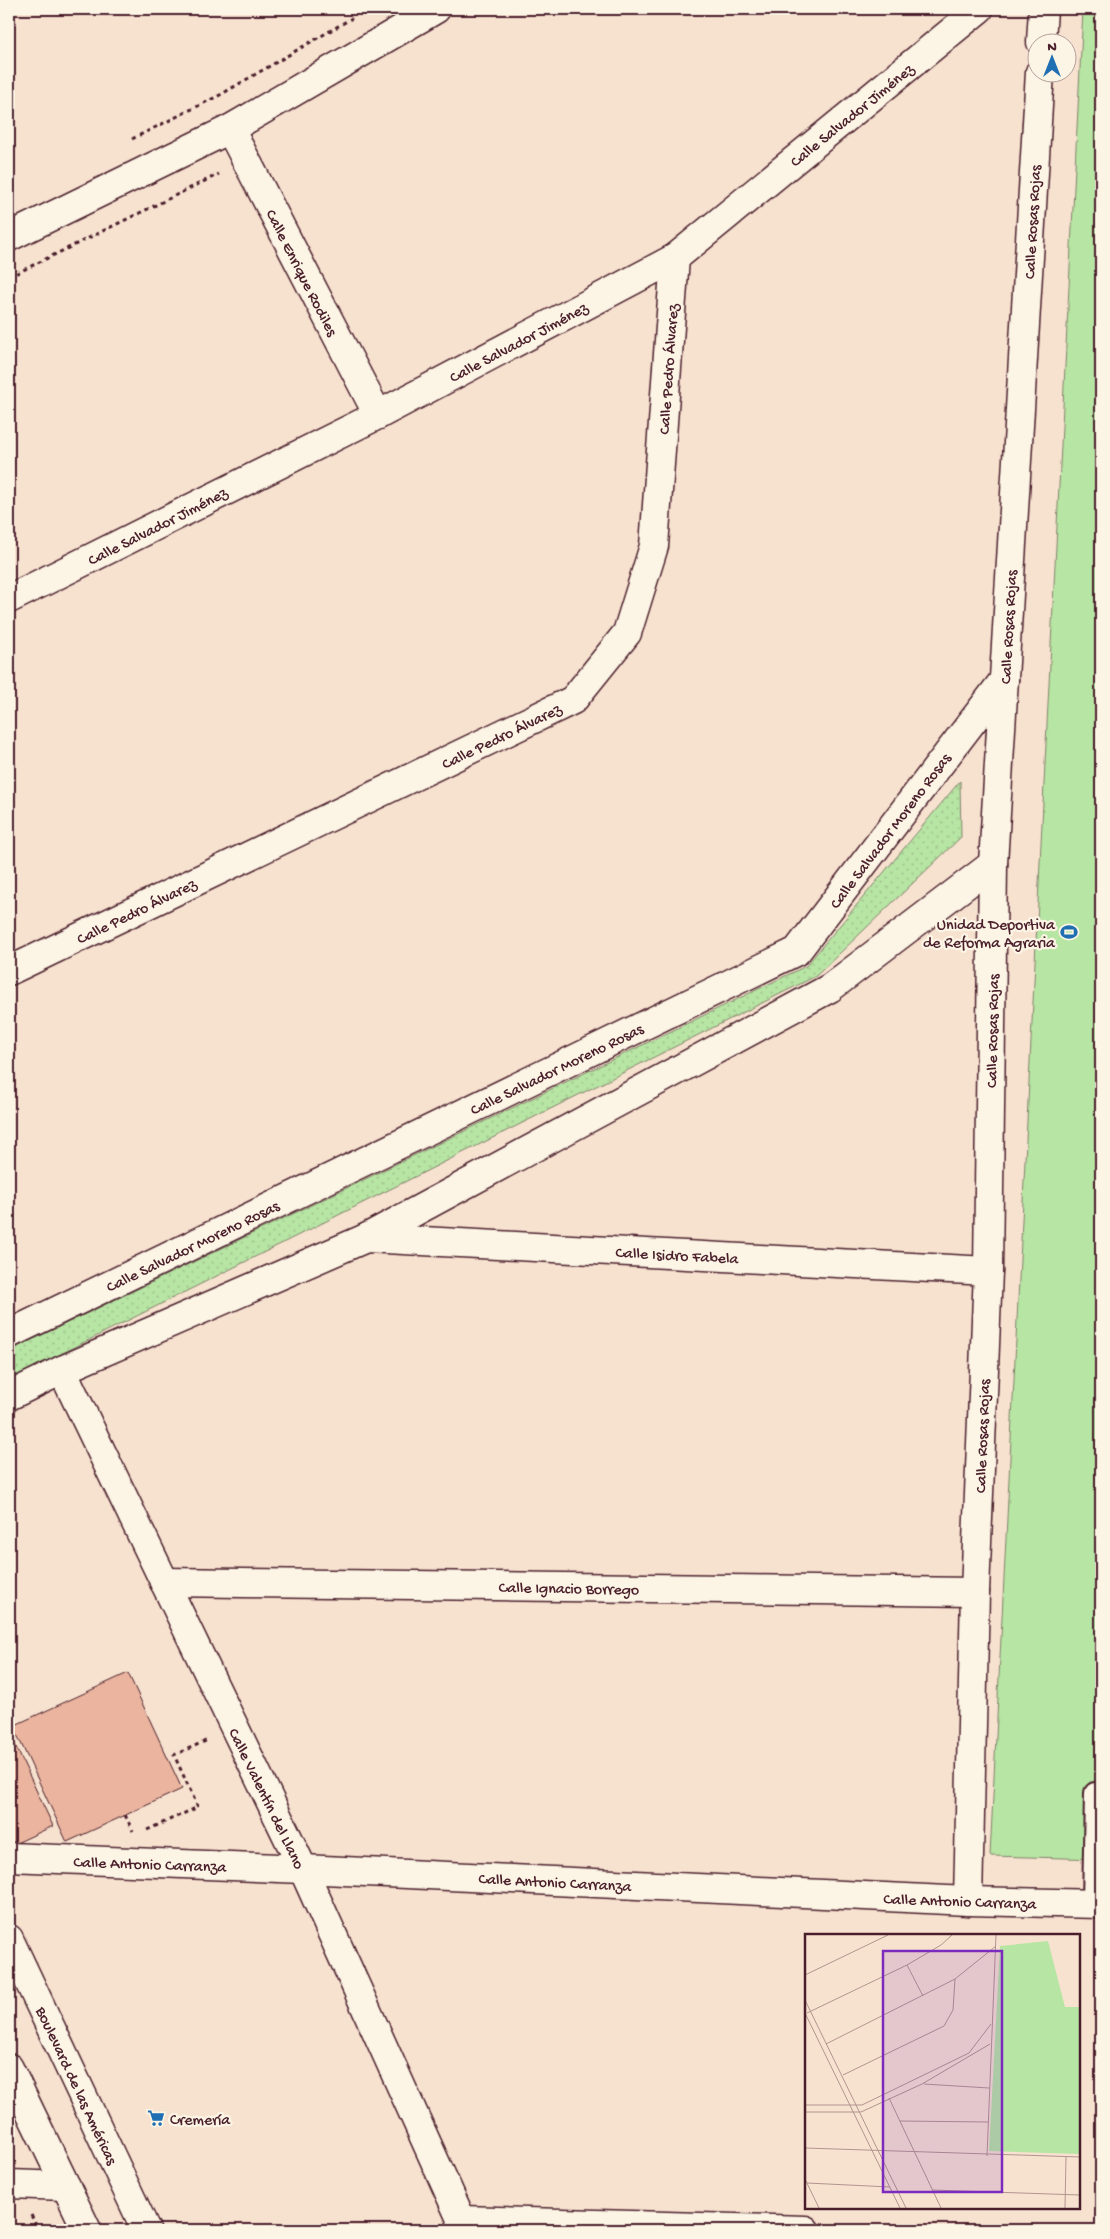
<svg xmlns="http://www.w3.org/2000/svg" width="1110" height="2239" font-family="'Gochi Hand',sans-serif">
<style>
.grass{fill:#b7e5a4;stroke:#808268}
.garden{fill:url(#garden-dots);stroke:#808268}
.building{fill:#eab49e;stroke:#4a1f2b}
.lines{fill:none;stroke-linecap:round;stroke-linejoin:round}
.service-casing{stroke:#4a1f2b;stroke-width:24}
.minor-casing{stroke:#4a1f2b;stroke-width:31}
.tertiary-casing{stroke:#4a1f2b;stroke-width:31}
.secondary-casing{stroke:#4a1f2b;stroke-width:31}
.path{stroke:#4a1f2b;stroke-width:3;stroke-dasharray:4 4;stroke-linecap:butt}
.service{stroke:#fcf5e5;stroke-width:20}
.minor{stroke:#fcf5e5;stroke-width:28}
.tertiary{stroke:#fcf5e5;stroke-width:28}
.secondary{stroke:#fcf5e5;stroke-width:28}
.labels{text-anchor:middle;stroke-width:4.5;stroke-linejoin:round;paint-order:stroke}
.street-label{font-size:16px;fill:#4a1f2b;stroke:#fcf5e5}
.poi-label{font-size:16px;fill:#4a1f2b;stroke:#fcf5e5;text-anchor:end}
.inset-road{fill:none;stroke:#b2948e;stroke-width:1}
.view{fill:#7b2cbf;fill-opacity:0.15;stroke:#7b2cbf;stroke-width:2.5}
.inset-edge{fill:none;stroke:#4a1f2b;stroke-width:2.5}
</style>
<defs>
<pattern id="garden-dots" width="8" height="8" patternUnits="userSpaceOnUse" patternTransform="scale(1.25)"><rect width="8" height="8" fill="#b7e5a4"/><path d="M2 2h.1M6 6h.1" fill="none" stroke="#9fc48d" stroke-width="1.8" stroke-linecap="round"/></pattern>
</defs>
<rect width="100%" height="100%" fill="#f7e2d0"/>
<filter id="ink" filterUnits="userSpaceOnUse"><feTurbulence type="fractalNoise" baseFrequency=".02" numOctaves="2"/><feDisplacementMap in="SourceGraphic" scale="10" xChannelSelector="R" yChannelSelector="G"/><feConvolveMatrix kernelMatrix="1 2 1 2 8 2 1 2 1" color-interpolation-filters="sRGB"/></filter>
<g filter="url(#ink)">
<!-- grass -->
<path class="grass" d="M1083 9H1101V1859L990 1856Z"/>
<!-- garden -->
<path class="garden" d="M960 781 961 837 816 976 9 1380V1351L806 966Z"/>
<!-- building -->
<g class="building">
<path d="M128 1673 182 1789 67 1842 13 1726Z"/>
<path d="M9 1732 53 1826 10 1846 9 1843Z"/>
</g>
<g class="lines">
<!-- service casing -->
<g class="service-casing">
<path id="service" d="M1093 1904 1095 1793H1101"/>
</g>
<!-- minor casing -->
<g class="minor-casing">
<g id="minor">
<path d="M1041 42 1043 9"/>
<path d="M230 129 378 415"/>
<path d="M9 237 230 129 436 9"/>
<path d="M9 599 378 415 675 258 979 9"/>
<path d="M9 971 573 700 627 633 654 546 675 258"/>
<path d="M366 1238 988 1271"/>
<path d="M9 1334 797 951 1004 680"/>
<path d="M62 1370 303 1869 466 2230"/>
<path d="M9 1396 62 1370 366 1238 830 988 993 864"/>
<path d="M164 1582 975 1592"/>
<path d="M968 1901 975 1592 988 1271 993 864 1040 72"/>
<path d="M9 2184 66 2186"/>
<path d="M461 2220 805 2230"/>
</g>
</g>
<!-- tertiary casing -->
<g class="tertiary-casing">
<path id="tertiary" d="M9 1857 303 1869 968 1901 1101 1904"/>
</g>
<!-- secondary casing -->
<g class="secondary-casing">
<g id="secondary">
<path d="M9 1939 146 2230"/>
<path d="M9 2068 87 2230"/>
</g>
</g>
<!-- path -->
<g class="path">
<path d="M132 139 220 95 352 18"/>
<path d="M9 277 219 174"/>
<path d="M125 1815 133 1831"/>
<path d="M147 1830 198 1807 174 1755 208 1740"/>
<path d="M31 2215 38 2230"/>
</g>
<!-- service -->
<use href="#service" class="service"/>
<!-- minor -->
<use href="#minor" class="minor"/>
<!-- tertiary -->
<use href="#tertiary" class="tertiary"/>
<!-- secondary -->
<use href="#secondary" class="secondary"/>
</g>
</g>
<!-- icons -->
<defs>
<g id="stadium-bare" transform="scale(1.35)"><path d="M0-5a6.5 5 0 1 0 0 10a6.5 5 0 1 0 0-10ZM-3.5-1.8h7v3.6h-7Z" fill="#1f6fb2" stroke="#fcf5e5" stroke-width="2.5" paint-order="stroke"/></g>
<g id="supermarket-bare" transform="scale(1.35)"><path d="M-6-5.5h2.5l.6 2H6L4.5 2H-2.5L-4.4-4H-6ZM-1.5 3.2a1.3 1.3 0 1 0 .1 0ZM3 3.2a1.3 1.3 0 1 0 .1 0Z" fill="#1f6fb2" stroke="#fcf5e5" stroke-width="2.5" paint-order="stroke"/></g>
</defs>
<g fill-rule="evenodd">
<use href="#stadium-bare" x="1069" y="932"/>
<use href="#supermarket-bare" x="156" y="2118"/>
</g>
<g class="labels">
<!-- street labels -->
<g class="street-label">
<text transform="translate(851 114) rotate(-39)" y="6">Calle Salvador Jiménez</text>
<text transform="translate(1031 222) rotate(-87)" y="6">Calle Rosas Rojas</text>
<text transform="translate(303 272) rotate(63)" y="6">Calle Enrique Rodiles</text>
<text transform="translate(518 341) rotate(-28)" y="6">Calle Salvador Jiménez</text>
<text transform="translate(667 369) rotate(-86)" y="6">Calle Pedro Álvarez</text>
<text transform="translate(157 525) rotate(-27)" y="6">Calle Salvador Jiménez</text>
<text transform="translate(1007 627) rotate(-87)" y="6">Calle Rosas Rojas</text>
<text transform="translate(501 735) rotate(-26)" y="6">Calle Pedro Álvarez</text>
<text transform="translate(889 830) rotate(-53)" y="6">Calle Salvador Moreno Rosas</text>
<text transform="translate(136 910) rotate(-26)" y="6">Calle Pedro Álvarez</text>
<text transform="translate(991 1031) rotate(-89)" y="6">Calle Rosas Rojas</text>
<text transform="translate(556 1068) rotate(-26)" y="6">Calle Salvador Moreno Rosas</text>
<text transform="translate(192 1245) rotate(-26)" y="6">Calle Salvador Moreno Rosas</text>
<text transform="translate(677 1254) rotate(3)" y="6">Calle Isidro Fabela</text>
<text transform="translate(981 1436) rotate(-88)" y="6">Calle Rosas Rojas</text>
<text transform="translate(569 1587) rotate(1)" y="6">Calle Ignacio Borrego</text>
<text transform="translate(268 1798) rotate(64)" y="6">Calle Valentín del Llano</text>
<text transform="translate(150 1863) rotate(2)" y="6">Calle Antonio Carranza</text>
<text transform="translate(555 1881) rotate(3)" y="6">Calle Antonio Carranza</text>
<text transform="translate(960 1900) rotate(2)" y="6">Calle Antonio Carranza</text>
<text transform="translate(78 2085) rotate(65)" y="6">Boulevard de las Américas</text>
</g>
<!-- poi labels -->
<g class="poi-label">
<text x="1055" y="929">Unidad Deportiva<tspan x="1055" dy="18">de Reforma Agraria</tspan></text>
<text x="170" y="2124" text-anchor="start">Cremería</text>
</g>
</g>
<!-- overview -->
<g transform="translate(805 1934)">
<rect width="275" height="275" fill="#f7e2d0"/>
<path d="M243 7 260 73H275V220L184 217 195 12Z" fill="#b7e5a4"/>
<path class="inset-road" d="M102 31 118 62M0 41 83 1M0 66 101 274M0 79 95 274M2 79 102 31 136 11 147 1M21 110 150 45 191 12M38 141 139 92 148 76 150 45M119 150 184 154M84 164 136 274M0 171H57L164 119 186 90M0 178H56L117 150 185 110M95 187 183 188M0 214 275 223M182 222 191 1M0 245 14 274M2 249 85 253M127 256 275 261M260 274 261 223"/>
<path class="view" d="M78 17H197V258H78Z"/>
<rect width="275" height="275" class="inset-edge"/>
</g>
<!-- margin -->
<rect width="1110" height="2239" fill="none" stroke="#fcf5e5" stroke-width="30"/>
<rect x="15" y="15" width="1080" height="2209" fill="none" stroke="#4a1f2b" stroke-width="2" filter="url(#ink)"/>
<!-- north arrow -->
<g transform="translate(1052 58)"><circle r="24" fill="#fcf5e5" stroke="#b59f9b"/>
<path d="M0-4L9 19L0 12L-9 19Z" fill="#1f6fb2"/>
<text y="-8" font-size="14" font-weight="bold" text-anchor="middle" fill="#4a1f2b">N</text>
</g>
</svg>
